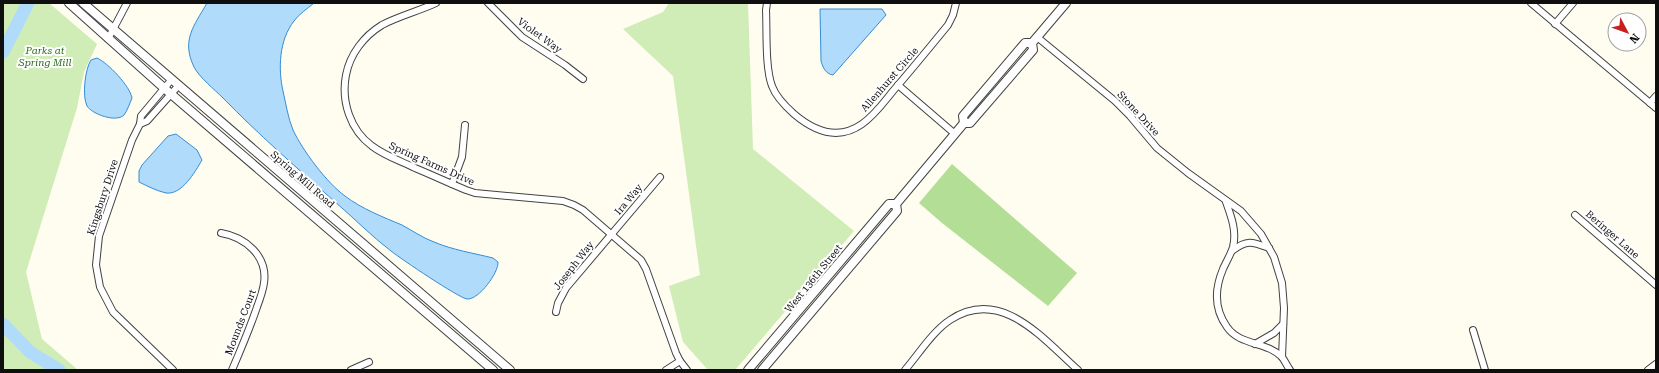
<svg xmlns="http://www.w3.org/2000/svg" width="1659" height="373" font-family="'Roboto Serif',serif">
<style>
.green{fill:#d0ecb7}
.forest{fill:#b2de95}
.water{fill:#b1dbfa;stroke:#348dd6}
.lines{fill:none;stroke-linecap:round;stroke-linejoin:round}
.river{stroke:#b1dbfa;stroke-width:13}
.minor-casing{stroke:#424242;stroke-width:8}
.tertiary-casing{stroke:#424242;stroke-width:10}
.minor{stroke:#fff;stroke-width:6}
.tertiary{stroke:#fff;stroke-width:8}
.labels{text-anchor:middle;stroke-width:4;stroke-linejoin:round;paint-order:stroke}
.street-label{font-size:10px;fill:#0f0f0f;stroke:#fff}
.park-label{font-size:10px;font-style:italic;fill:#276b1a;stroke:#fff}
</style>
<rect width="100%" height="100%" fill="#fffdf0"/>
<!-- green -->
<g class="green">
<path d="M3 3H49L97 44 84 72 77 108 26 272 42 339 78 370H3Z"/>
<path d="M669 3H748L753 149 854 231 735 370H708L683 342 669 286 700 275 673 76 623 29 663 12Z"/>
</g>
<!-- forest -->
<path class="forest" d="M952 164 1077 273 1048 306 942 223 919 203Z"/>
<!-- water -->
<g class="water">
<path d="M207 3H314C307 9 299 14 294 21 279 40 278 69 283 91 286 104 288 118 293 130 303 151 327 183 345 196 362 209 383 217 402 225 413 231 423 238 434 242 453 250 473 253 493 258L498 262C499 272 479 300 467 299 459 298 401 259 391 251 371 236 353 217 334 201 297 168 258 134 223 98 215 90 199 77 194 67 181 40 194 26 207 3Z"/>
<path d="M820 9H882L886 15 833 75C826 74 823 68 821 61Z"/>
<path d="M97 58C108 63 130 86 132 98 130 103 127 111 124 115 116 123 92 114 87 106 82 96 85 69 91 60Z"/>
<path d="M176 134 197 150 202 160C195 172 182 195 166 193 157 191 147 186 139 182V171L142 165 168 136Z"/>
</g>
<g class="lines">
<!-- river -->
<g class="river">
<path d="M3 52 28 3"/>
<path d="M3 324 30 352 59 370"/>
</g>
<!-- minor casing -->
<g class="minor-casing">
<g id="minor">
<path d="M436 3C419 11 399 16 382 25 364 36 350 54 346 75 341 101 350 130 372 146 385 156 401 161 415 168 432 175 449 183 466 190L475 193 563 201 574 205 583 210 641 260 646 269 676 353 680 361 687 370"/>
<path d="M488 3 522 37 565 65 583 79"/>
<path d="M767 3 766 10C767 30 765 68 772 86 776 97 785 106 794 114 814 131 838 141 862 124 875 115 884 102 893 91 912 69 930 47 948 25L953 15 956 3"/>
<path d="M1531 3 1656 108"/>
<path d="M1555 24 1573 3"/>
<path d="M1037 37 1115 101 1130 116 1157 148 1188 173 1241 211 1261 234 1274 257 1282 283 1284 308 1282 357"/>
<path d="M108 39 127 3"/>
<path d="M172 79 141 116 140 124 132 140 99 236 96 265 100 287 113 312 173 370"/>
<path d="M898 85 955 134"/>
<path d="M1650 103 1656 96"/>
<path d="M140 124 147 121 179 85"/>
<path d="M452 184 462 157 465 125"/>
<path d="M1226 202C1231 216 1237 231 1233 247 1231 254 1226 262 1223 269 1215 288 1214 309 1227 327 1240 346 1266 341 1282 357 1285 361 1287 366 1290 370"/>
<path d="M1575 215 1656 285"/>
<path d="M221 233C245 237 268 256 264 283 263 291 260 299 257 307 250 328 241 349 232 370"/>
<path d="M1232 251C1247 239 1253 242 1269 248"/>
<path d="M556 312 558 303 566 288 660 177"/>
<path d="M1473 330 1485 370"/>
<path d="M1255 344 1274 333 1283 324"/>
<path d="M351 370 369 362"/>
<path d="M666 370 680 361"/>
<path d="M905 370C918 355 933 331 950 320 1001 286 1043 339 1078 370"/>
<path d="M1648 370 1656 364"/>
</g>
</g>
<!-- tertiary casing -->
<g class="tertiary-casing">
<g id="tertiary">
<path d="M69 3 164 88 493 370"/>
<path d="M83 3 510 370"/>
<path d="M964 123H970L1033 50 1032 43 1066 3"/>
<path d="M964 123 963 116 1025 43H1032"/>
<path d="M748 370 889 204H896L964 123"/>
<path d="M762 370 897 211 896 204"/>
</g>
</g>
<!-- minor -->
<use href="#minor" class="minor"/>
<!-- tertiary -->
<use href="#tertiary" class="tertiary"/>
</g>
<g class="labels">
<!-- street labels -->
<g class="street-label">
<text transform="translate(540 35) rotate(36)" y="4">Violet Way</text>
<text transform="translate(889 79) rotate(-49)" y="4">Allenhurst Circle</text>
<text transform="translate(1139 113) rotate(47)" y="4">Stone Drive</text>
<text transform="translate(432 163) rotate(24)" y="4">Spring Farms Drive</text>
<text transform="translate(303 179) rotate(41)" y="4">Spring Mill Road</text>
<text transform="translate(102 197) rotate(-72)" y="4">Kingsbury Drive</text>
<text transform="translate(628 199) rotate(-50)" y="4">Ira Way</text>
<text transform="translate(1613 234) rotate(41)" y="4">Beringer Lane</text>
<text transform="translate(573 265) rotate(-52)" y="4">Joseph Way</text>
<text transform="translate(813 278) rotate(-51)" y="4">West 136th Street</text>
<text transform="translate(240 322) rotate(-69)" y="4">Mounds Court</text>
</g>
<!-- park labels -->
<g class="park-label">
<text x="45" y="54">Parks at<tspan x="45" dy="12">Spring Mill</tspan></text>
</g>
</g>
<!-- border -->
<rect width="1659" height="373" fill="none" stroke="#0f0f0f" stroke-width="8"/>
<!-- north arrow -->
<g transform="translate(1627 32) rotate(131)"><circle r="19" fill="#ffffff" stroke="#9f9f9f"/>
<path d="M0-3L7 15L0 10L-7 15Z" fill="#c81e1d"/>
<text y="-6" font-size="11" font-weight="bold" text-anchor="middle" fill="#0f0f0f">N</text>
</g>
</svg>
